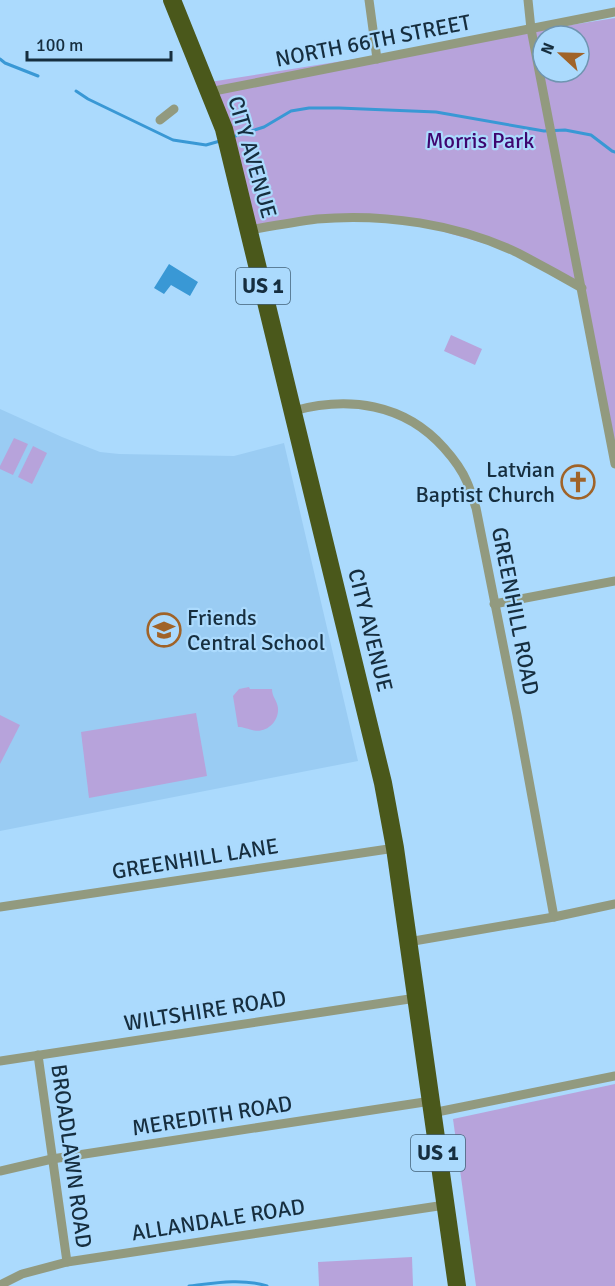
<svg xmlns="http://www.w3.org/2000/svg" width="615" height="1286" font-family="Signika,sans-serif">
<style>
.built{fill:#9accf3}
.green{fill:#b7a3db;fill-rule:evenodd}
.water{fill:#3998d5}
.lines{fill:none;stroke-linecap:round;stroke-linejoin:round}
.stream{stroke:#3998d5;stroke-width:3}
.street{stroke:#929a7f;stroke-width:9}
.highway{stroke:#4a581b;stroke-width:18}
.labels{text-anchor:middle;stroke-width:4.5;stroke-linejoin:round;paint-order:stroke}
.shield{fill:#abdafd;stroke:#436278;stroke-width:1.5}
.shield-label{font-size:21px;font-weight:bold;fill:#162e3f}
.street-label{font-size:22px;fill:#162e3f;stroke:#abdafd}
.park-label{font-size:22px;fill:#3e056f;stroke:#abdafd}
.poi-label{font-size:22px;fill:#162e3f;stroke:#abdafd;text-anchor:end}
</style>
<rect width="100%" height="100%" fill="#abdafd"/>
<!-- built -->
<path class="built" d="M0 409 62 437 100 452 119 454 234 456 284 443 358 761 0 831Z"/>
<!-- green -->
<g class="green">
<path d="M615 18V455L584 288 525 255 389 216 254 225 210 82ZM543 36H579V72H543Z"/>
<path d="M451 335 482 349 475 365 444 351Z"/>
<path d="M14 438 28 444 13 475 0 469V466Z"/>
<path d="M33 446 47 453 32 484 18 477Z"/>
<path d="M249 687 250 689H272C272 697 277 700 278 708 279 722 266 734 252 730 247 729 244 727 238 727L233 696 239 689Z"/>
<path d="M196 713 207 776 89 798 81 732Z"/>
<path d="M0 715 20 725 0 764Z"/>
<path d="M615 1084V1286H476L453 1119Z"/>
<path d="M412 1257 413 1286H319L318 1262Z"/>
</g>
<!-- water -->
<path class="water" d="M169 264 198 282 190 296 171 285 164 294 154 288Z"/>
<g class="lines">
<!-- stream -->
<g class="stream">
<path d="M0 59 5 63 38 76"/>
<path d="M76 91 88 99 173 140 206 145 220 141"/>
<path d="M232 137 264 127 291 111 309 108H339L436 112 544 131 565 130 591 135 612 151 615 152"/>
<path d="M189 1286C214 1283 242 1278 267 1286"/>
</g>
<!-- street -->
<g class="street">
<path d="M369 0 377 59"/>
<path d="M528 0 531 29 615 464"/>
<path d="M209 92 615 12"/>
<path d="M160 120 174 109"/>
<path d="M249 230C272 226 294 222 317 219 383 213 458 224 518 253 539 264 561 276 582 288"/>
<path d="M293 411C348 396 404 403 444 448 453 458 462 470 467 482 471 491 473 500 476 508L517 715 554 917"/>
<path d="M494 604 615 581"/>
<path d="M0 907 395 848"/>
<path d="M408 942 554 917 615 904"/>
<path d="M38 1055 67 1262"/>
<path d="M0 1061 416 998"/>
<path d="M432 1113 615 1076"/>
<path d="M0 1171 52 1159 431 1101"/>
<path d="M0 1285 22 1274 67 1262 445 1205"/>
</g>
<!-- highway -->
<path class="highway" d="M172 0 224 129 383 783 395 848 457 1286"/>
</g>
<!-- icons -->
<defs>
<g id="church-ring" transform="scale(1.725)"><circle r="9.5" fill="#abdafd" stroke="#a06328" stroke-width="1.5"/><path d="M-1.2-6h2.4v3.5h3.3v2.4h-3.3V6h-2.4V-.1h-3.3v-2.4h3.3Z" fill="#a06328"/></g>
<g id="school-ring" transform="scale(1.725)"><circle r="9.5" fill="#abdafd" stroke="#a06328" stroke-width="1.5"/><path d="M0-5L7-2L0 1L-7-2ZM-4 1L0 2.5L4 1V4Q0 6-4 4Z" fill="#a06328"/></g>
</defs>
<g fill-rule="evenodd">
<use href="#church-ring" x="578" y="482"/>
<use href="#school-ring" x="164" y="630"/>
</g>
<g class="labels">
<!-- shield labels -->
<g class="shield">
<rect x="236" y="268" width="54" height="36" rx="4.5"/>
<rect x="411" y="1135" width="54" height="36" rx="4.5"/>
</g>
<g class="shield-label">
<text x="263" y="293">US 1</text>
<text x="438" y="1160">US 1</text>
</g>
<!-- street labels -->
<g class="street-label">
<text transform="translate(373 40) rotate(-11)" y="8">NORTH 66TH STREET</text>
<text transform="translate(253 157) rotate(74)" y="8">CITY AVENUE</text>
<text transform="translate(516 611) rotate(79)" y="8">GREENHILL ROAD</text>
<text transform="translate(371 630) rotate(76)" y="8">CITY AVENUE</text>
<text transform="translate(195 858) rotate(-9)" y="8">GREENHILL LANE</text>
<text transform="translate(205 1010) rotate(-9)" y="8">WILTSHIRE ROAD</text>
<text transform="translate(212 1115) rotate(-9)" y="8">MEREDITH ROAD</text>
<text transform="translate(72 1156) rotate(82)" y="8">BROADLAWN ROAD</text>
<text transform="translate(218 1219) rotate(-9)" y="8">ALLANDALE ROAD</text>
</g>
<!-- park labels -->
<g class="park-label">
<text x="480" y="148">Morris Park</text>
</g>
<!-- poi labels -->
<g class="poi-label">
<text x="555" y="477">Latvian<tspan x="555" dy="25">Baptist Church</tspan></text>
<text x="187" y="625" text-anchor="start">Friends<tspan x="187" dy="25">Central School</tspan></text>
</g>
</g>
<!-- north arrow -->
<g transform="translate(561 54) rotate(292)"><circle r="28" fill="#abdafd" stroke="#6f95b1" stroke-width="1.5"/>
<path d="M0-4.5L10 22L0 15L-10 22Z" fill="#a06328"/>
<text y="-9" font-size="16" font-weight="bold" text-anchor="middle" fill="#162e3f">N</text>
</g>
<!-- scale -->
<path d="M27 51v9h144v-9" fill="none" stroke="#162e3f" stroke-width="3"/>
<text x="36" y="51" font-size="18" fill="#162e3f" stroke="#abdafd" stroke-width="4.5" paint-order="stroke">100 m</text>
</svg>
